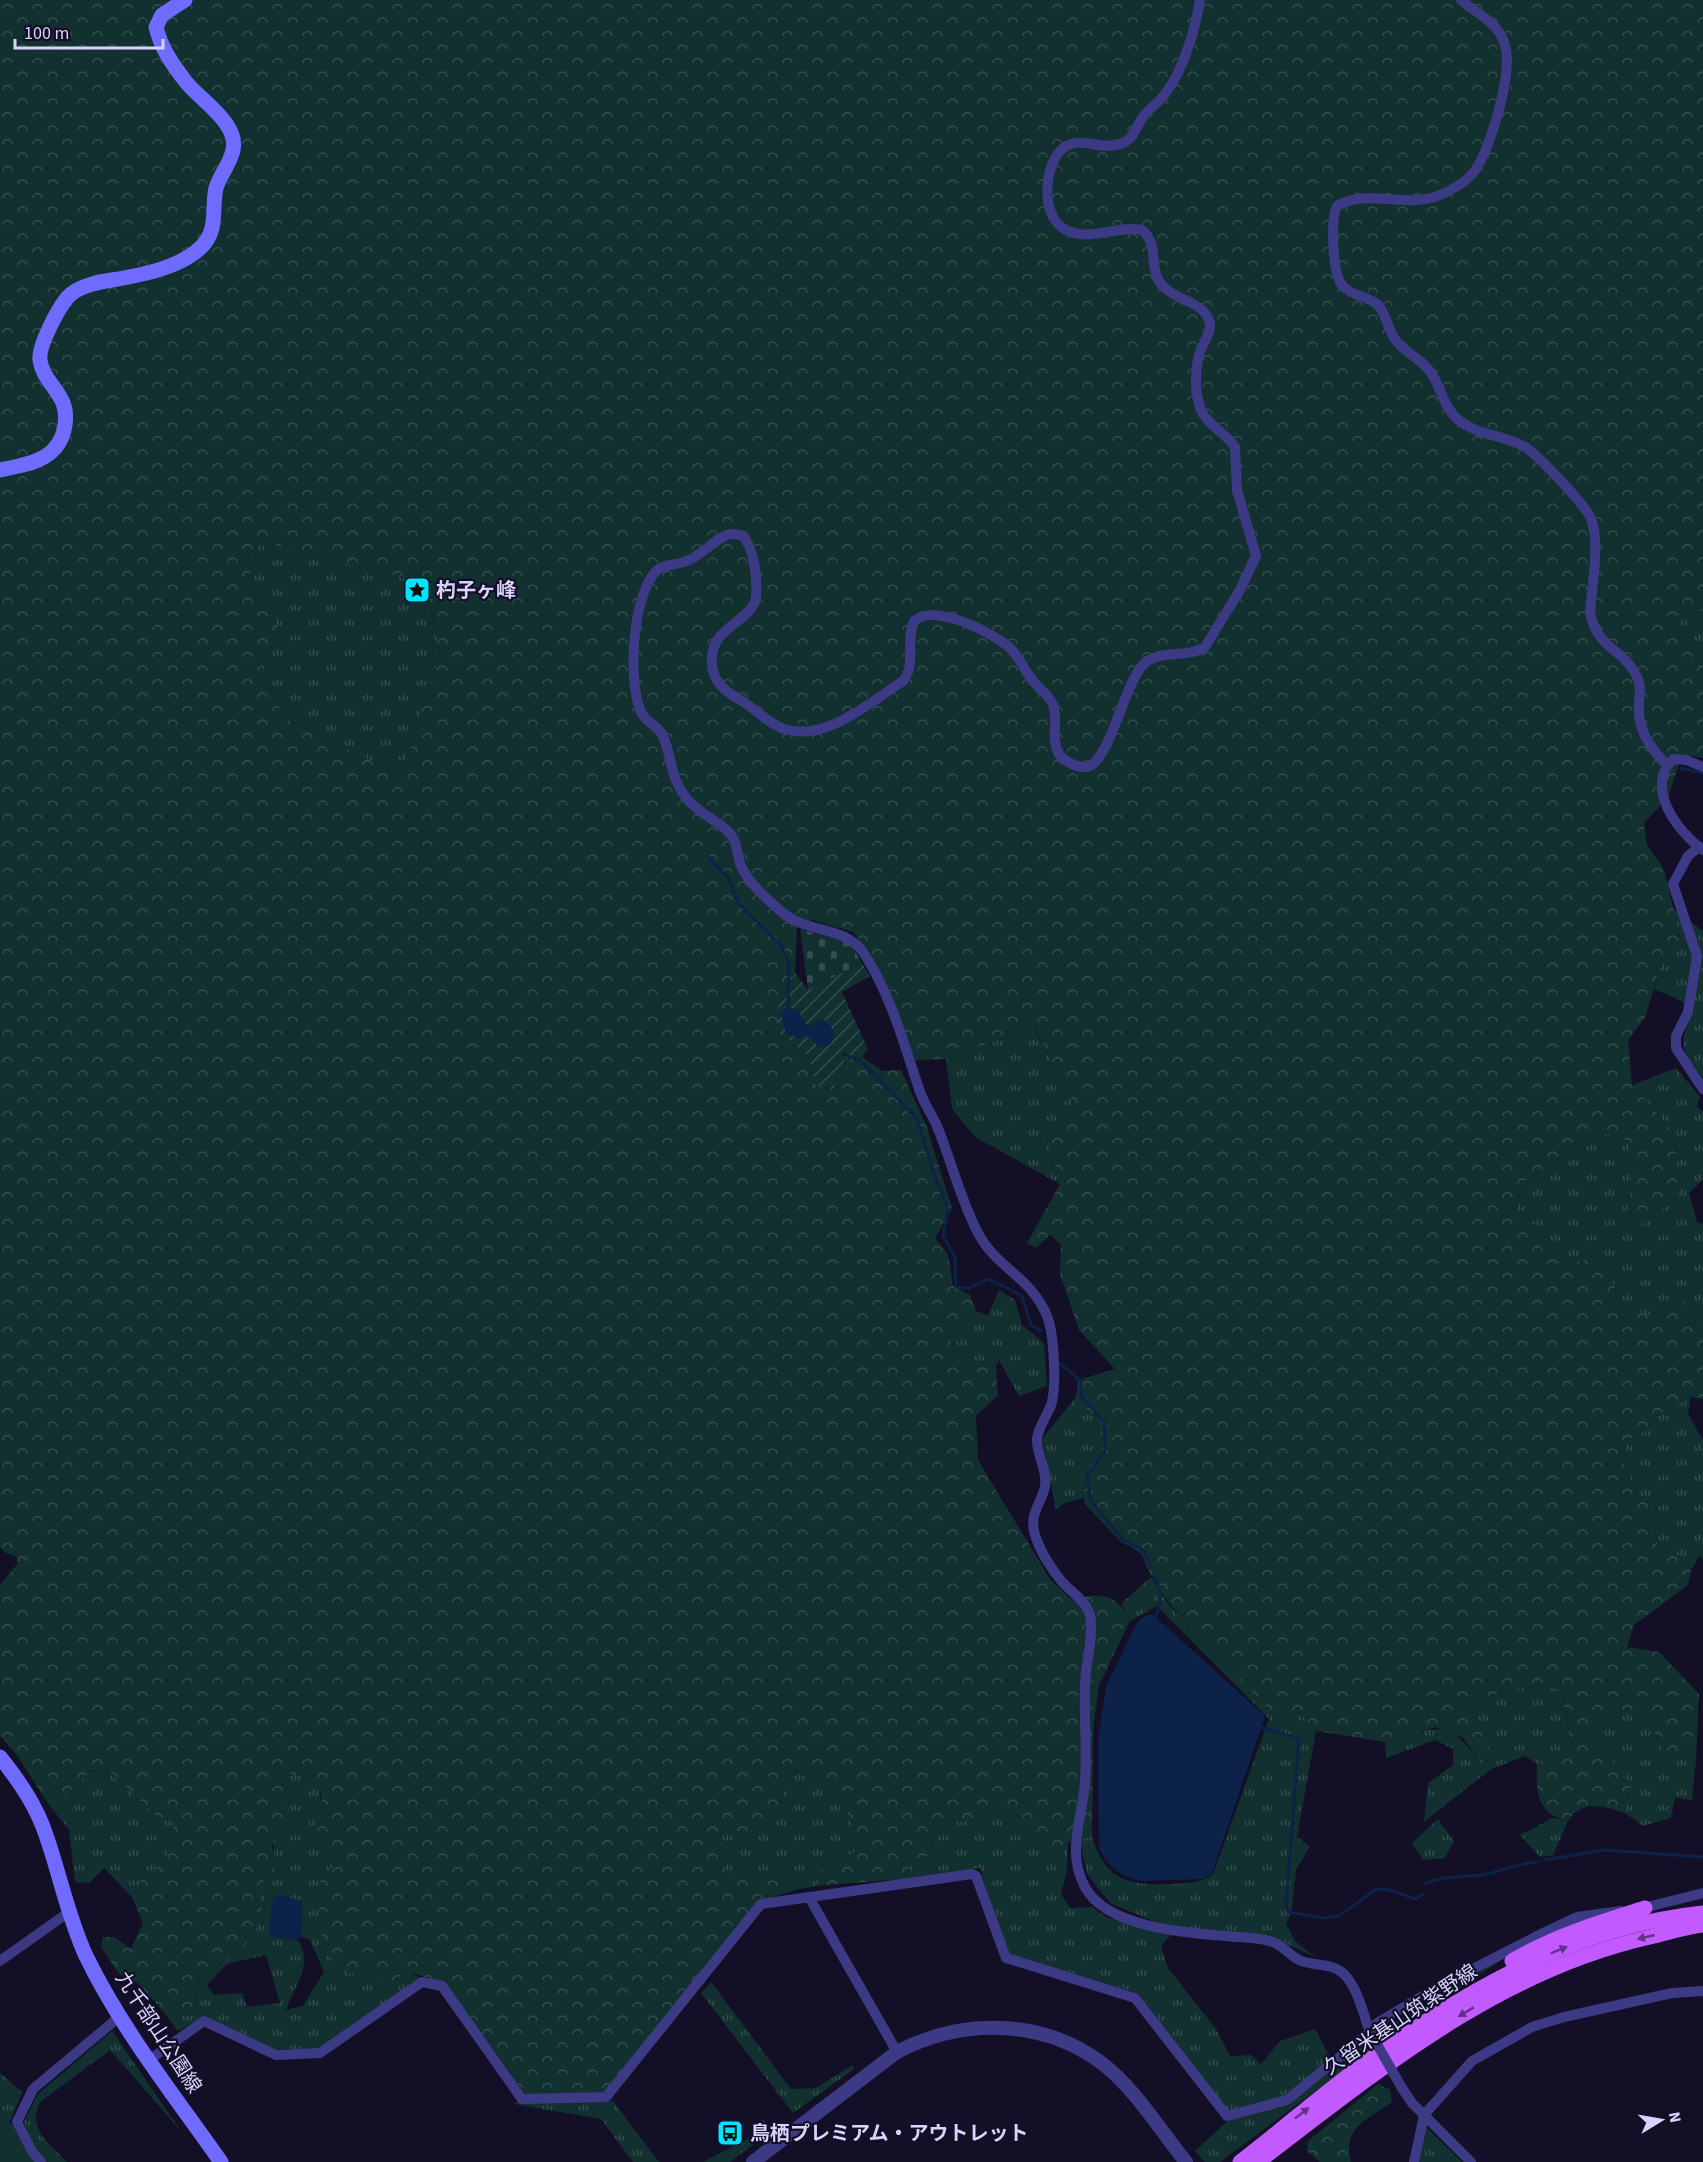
<svg xmlns="http://www.w3.org/2000/svg" width="1703" height="2162" font-family="'Source Sans 3','Noto Sans JP',sans-serif">
<style>
.grass{fill:url(#grass-tufts);fill-rule:evenodd}
.forest{fill:url(#forest-crowns);fill-rule:evenodd}
.cemetery{fill:url(#cemetery-stones)}
.park{fill:#12302f}
.garden{fill:url(#garden-furrows)}
.water{fill:#0c2248}
.lines{fill:none;stroke-linecap:round;stroke-linejoin:round}
.stream{stroke:#0c2248;stroke-width:3}
.minor{stroke:#3d3a85;stroke-width:10}
.tertiary{stroke:#3d3a85;stroke-width:14}
.secondary{stroke:#6f6bff;stroke-width:15}
.primary{stroke:#c25bff;stroke-width:15}
.minor-bridge{stroke:#3d3a85;stroke-width:10}
.oneway{fill:#623188}
.labels{text-anchor:middle;stroke-width:4.5;stroke-linejoin:round;paint-order:stroke}
.poi-label{font-size:20px;font-weight:bold;fill:#d9d4ff;stroke:#130f26;text-anchor:start}
.street-label{font-size:20px;fill:#d9d4ff;stroke:#130f26}
</style>
<defs>
<pattern id="grass-tufts" width="24" height="20" patternUnits="userSpaceOnUse" patternTransform="scale(1.5)"><rect width="24" height="20" fill="#12302f"/><path d="M3 7l-1-3M5 7V3M7 7l1-3M15 17l-1-3M17 17v-4M19 17l1-3" fill="none" stroke="#344d4e"/></pattern>
<pattern id="forest-crowns" width="20" height="18" patternUnits="userSpaceOnUse" patternTransform="scale(1.5)"><rect width="20" height="18" fill="#12302f"/><path d="M2 6a3 3 0 1 1 6 0M12 15a3 3 0 1 1 6 0" fill="none" stroke="#344d4e"/></pattern>
<pattern id="cemetery-stones" width="16" height="16" patternUnits="userSpaceOnUse" patternTransform="scale(1.5)"><rect width="16" height="16" fill="#12302f"/><path d="M2 7V4a2 2 0 0 1 4 0v3zM10 15v-3a2 2 0 0 1 4 0v3z" fill="#344d4e"/></pattern>
<pattern id="garden-furrows" width="10" height="10" patternUnits="userSpaceOnUse" patternTransform="scale(1.5)"><rect width="10" height="10" fill="#12302f"/><path d="M-1 1l2-2M0 10L10 0M9 11l2-2" fill="none" stroke="#344d4e"/></pattern>
</defs>
<rect width="100%" height="100%" fill="#130f26"/>
<!-- grass -->
<g class="grass">
<path d="M260 541 426 584 440 655 401 776 284 718 262 667 280 629 250 574Z"/>
<path d="M1703 609V666L1679 634 1682 611Z"/>
<path d="M1673 908 1703 931V1079C1679 1045 1678 1046 1695 1007L1654 989 1663 957 1682 945Z"/>
<path d="M1033 1027 1073 1101 1047 1141 1060 1184 975 1137 952 1109 946 1059Z"/>
<path d="M1676 1068 1700 1097 1697 1106 1703 1112V1179L1689 1193 1697 1222 1703 1224V1326L1689 1324 1683 1299 1659 1319 1621 1306 1603 1257 1573 1263 1517 1208 1523 1182 1600 1132 1626 1140 1633 1156 1628 1212 1643 1224 1678 1197 1675 1134 1632 1085Z"/>
<path d="M999 1290 1015 1300 1022 1325 1044 1343 1047 1386 1019 1396 999 1360 996 1366 958 1358 948 1332 976 1311 988 1315Z"/>
<path d="M1076 1397 1102 1424V1450L1083 1477V1498L1064 1503 1056 1510 1042 1439Z"/>
<path d="M1691 1397 1688 1414 1703 1440V1559L1699 1556 1691 1571 1680 1556 1659 1550 1648 1503 1638 1499 1624 1463 1626 1441 1646 1431 1654 1417Z"/>
<path d="M1151 1577 1168 1604 1274 1714 1299 1712 1316 1731 1297 1837 1310 1846 1296 1870 1292 1907 1286 1924 1295 1941 1315 1957 1274 1938 1167 1927 1110 1903 1087 1874 1079 1839 1092 1837C1105 1880 1128 1886 1170 1884 1187 1883 1199 1884 1213 1874L1269 1719 1157 1606 1130 1621 1121 1604Z"/>
<path d="M1538 1684 1561 1690 1572 1747 1537 1764 1525 1756 1491 1769 1424 1822 1428 1783 1453 1765V1749L1435 1740 1386 1758 1385 1742C1441 1726 1447 1717 1484 1767L1464 1707 1501 1693Z"/>
<path d="M1612 1709 1642 1710 1668 1758 1696 1759 1692 1800 1675 1798 1671 1818 1643 1826 1625 1813 1631 1787 1591 1734Z"/>
<path d="M100 1769 108 1771 155 1815 174 1822 167 1860 136 1885 132 1897 104 1868 89 1883 75 1882 69 1830 47 1802 73 1790 85 1774Z"/>
<path d="M799 1770 832 1782 864 1847 822 1869 817 1886 795 1890 784 1878 727 1872 721 1830H765L781 1814 782 1781Z"/>
<path d="M288 1772 308 1778 320 1787 322 1847 333 1856 364 1971 373 1977 384 1976 392 1981 409 1972 421 1978 320 2049H275L205 2016 178 2031 162 2010 188 2016 196 2006 194 1988 250 1938 258 1886 275 1870C271 1838 275 1802 288 1772ZM302 1901 301 1937 310 1940 324 1972 303 2006 286 2010C293 1987 315 1965 298 1940L272 1937ZM266 1955 280 2003 247 2007 242 1993 214 1995 207 1985 227 1964Z"/>
<path d="M998 1810 1026 1818 1050 1853 1068 1842 1067 1870 1061 1894 1070 1908 1092 1907 1106 1917 1171 1935 1161 1946 1168 1968 1216 2029 1230 2056 1251 2055 1261 2064 1280 2041 1315 2029 1334 2065 1388 2026 1519 1948 1399 2029 1220 2162H1205L1195 2151 1232 2117 1138 1993 1005 1955 980 1868 903 1879 914 1860 932 1855 934 1817 961 1822Z"/>
<path d="M1553 1818 1568 1821 1553 1855 1540 1857 1520 1835Z"/>
<path d="M1438 1819 1454 1841 1445 1858 1423 1860 1412 1843Z"/>
<path d="M711 1982 791 2089 816 2088 853 2065 854 2069 793 2113 701 1993Z"/>
<path d="M112 2031 181 2131 110 2050 40 2102C26 2128 50 2144 67 2162H47L35 2150 24 2122 37 2095Z"/>
<path d="M0 2073 22 2092 8 2127 0 2123Z"/>
<path d="M518 2101H613L659 2162H633L601 2119 514 2104Z"/>
<path d="M763 2118 773 2130 730 2162H703L755 2135Z"/>
<path d="M1426 2127 1462 2162H1417Z"/>
</g>
<!-- forest -->
<g class="forest">
<path d="M0 0H1703V609L1682 611 1679 633 1703 666V758L1682 755 1668 798 1644 823 1647 845 1664 869 1682 945 1663 958 1645 1018 1628 1040 1632 1085 1675 1134 1678 1197 1643 1225 1628 1212 1633 1156 1626 1140 1600 1132 1523 1182 1517 1208 1573 1263 1603 1256 1621 1306 1659 1318 1679 1295 1683 1298 1689 1324 1703 1326V1399L1691 1397 1654 1417 1646 1431 1626 1441 1624 1463 1638 1499 1648 1503 1659 1550 1680 1556 1691 1571 1688 1585 1634 1625 1627 1647 1659 1652 1699 1694 1696 1759 1668 1758 1642 1710H1612L1591 1734 1631 1787 1625 1813C1603 1807 1583 1798 1568 1821 1536 1813 1536 1793 1537 1764L1572 1747 1561 1690 1538 1684 1501 1693 1465 1707 1491 1738 1485 1768 1463 1738 1436 1727 1385 1742 1316 1731 1299 1712 1274 1714C1235 1672 1158 1607 1142 1554L1120 1541 1084 1503 1083 1477 1102 1450V1424L1076 1397 1078 1380 1115 1369 1079 1330 1060 1274 1061 1245 1050 1235 1036 1248 1027 1243 1060 1184 1047 1141 1072 1101 1034 1027 946 1059 915 1060 871 955 853 932 812 920 797 927 795 973 777 1009V1032L809 1056 816 1085 833 1090 845 1059 862 1057 882 1071 901 1070 926 1125 952 1208 935 1238 948 1254 953 1286 970 1295 976 1311 948 1333 958 1358 996 1366 998 1395 976 1416 978 1460 1050 1579 1071 1599C1102 1594 1114 1591 1130 1621L1099 1685 1093 1731 1092 1837 1068 1842 1050 1853 1036 1848 1026 1818 998 1810 961 1822 934 1817 932 1855 914 1860 903 1879 817 1886 822 1869 864 1847 832 1782 799 1770 782 1781 781 1814 765 1831H721L727 1872 784 1878 795 1890 757 1902 605 2092 526 2095 445 1983 409 1972 392 1981 384 1976 373 1977 364 1971 350 1974 339 1968 326 1951 319 1927 320 1882 333 1866V1856L322 1847 313 1815 322 1799 320 1788 308 1778 289 1773 282 1785 288 1796V1830L272 1844 275 1870 258 1886 263 1917 250 1938 194 1988 196 2006 188 2016 162 2010 138 1983 119 1974 101 1947 103 1937H114L131 1949 143 1923 132 1897 136 1885 167 1860 174 1822 155 1815 108 1771C87 1765 86 1778 73 1789 67 1795 55 1798 47 1802L16 1754 0 1736V1585L18 1563 16 1556 6 1553 0 1547ZM260 541 426 584 440 655 401 776 284 718 262 667 280 629 250 574Z"/>
<path d="M1378 2084 1390 2090 1392 2102C1367 2120 1342 2127 1351 2162H1320L1307 2151 1308 2141Z"/>
</g>
<!-- cemetery -->
<path class="cemetery" d="M800 929 849 942 862 963 808 990Z"/>
<!-- park -->
<path class="park" d="M0 2120 12 2124 34 2162H0Z"/>
<!-- garden -->
<path class="garden" d="M862 963 870 976 842 992 868 1049 862 1057 845 1059 833 1090 816 1085 809 1056 777 1032V1009L795 973 808 990Z"/>
<!-- water -->
<g class="water">
<path d="M788 1007 798 1011 806 1024 811 1026 817 1021 824 1020C833 1028 836 1033 831 1044L820 1048 809 1037 797 1038 786 1034 780 1012Z"/>
<path d="M1152 1614 1265 1716 1212 1873 1204 1879 1141 1881 1123 1875 1110 1865 1099 1849 1098 1741 1106 1686 1139 1619Z"/>
<path d="M277 1894 302 1901 301 1937 298 1940 272 1937 269 1932 273 1898Z"/>
</g>
<g class="lines">
<!-- stream -->
<g class="stream">
<path d="M1681 768 1703 773"/>
<path d="M708 857 729 879 738 903 780 944 789 962 788 1007"/>
<path d="M843 1054 861 1061 917 1119 935 1177 948 1209 943 1236 955 1257 956 1287 970 1288 988 1279 1022 1296 1031 1325 1041 1331"/>
<path d="M1059 1363 1081 1381V1396L1105 1423V1451L1087 1477 1091 1501 1121 1538 1144 1551 1151 1567"/>
<path d="M1154 1577C1164 1592 1161 1605 1154 1620"/>
<path d="M1258 1726 1299 1739 1286 1903 1288 1912 1323 1918 1339 1916 1375 1890 1386 1889 1416 1899 1423 1894"/>
<path d="M1545 1860 1604 1850 1703 1857"/>
<path d="M1425 1884C1444 1875 1461 1878 1481 1875 1500 1872 1517 1864 1536 1862"/>
</g>
<!-- minor -->
<g class="minor">
<path d="M1200 0C1195 30 1184 69 1165 94 1159 103 1149 108 1143 117 1135 128 1134 140 1120 144 1098 152 1074 130 1057 155 1042 178 1042 226 1074 233 1096 239 1120 225 1142 230 1159 244 1149 265 1159 281 1170 300 1201 299 1209 320 1214 332 1199 347 1198 359 1195 375 1195 394 1201 410 1207 425 1226 433 1235 447L1237 490 1256 556 1240 590 1205 647C1187 659 1156 648 1142 666 1124 686 1109 763 1087 767 1077 768 1065 762 1059 754 1050 738 1059 721 1053 705 1049 695 1039 689 1033 681 1024 670 1019 656 1009 647 991 632 935 603 914 621 905 640 917 664 903 681 872 701 828 740 788 730 771 726 757 710 742 701 723 691 710 679 712 656 714 629 743 624 754 604 758 596 756 585 756 577 755 563 752 550 745 538 724 523 706 555 687 561 678 565 664 564 657 570 632 595 628 678 640 710 644 722 658 725 663 736 673 760 669 776 687 799 700 815 722 822 732 836 738 845 737 857 741 866 749 884 768 900 783 913 810 935 845 924 865 955 891 996 904 1044 919 1089 923 1102 931 1113 937 1126 951 1160 960 1198 977 1231 995 1268 1030 1275 1047 1316 1054 1333 1057 1387 1051 1405 1047 1416 1038 1427 1037 1439 1036 1455 1048 1470 1045 1486 1042 1503 1030 1512 1034 1531 1038 1547 1049 1565 1059 1578 1071 1594 1091 1601 1091 1624 1092 1643 1086 1663 1085 1682 1084 1716 1087 1750 1085 1783 1082 1820 1066 1852 1085 1887 1106 1927 1185 1933 1226 1936 1241 1938 1259 1937 1273 1942 1283 1946 1290 1955 1299 1960 1314 1967 1331 1962 1344 1974 1358 1988 1363 2014 1370 2032"/>
<path d="M1461 0C1477 14 1499 23 1505 45 1513 72 1491 149 1474 172 1466 182 1452 190 1440 195 1408 209 1367 188 1337 206 1330 219 1333 269 1340 282 1349 298 1371 294 1381 309 1387 319 1389 332 1397 342 1408 355 1424 360 1433 376 1443 393 1444 409 1461 422 1480 436 1505 435 1525 447 1538 455 1579 499 1588 513 1602 535 1592 585 1590 612 1597 650 1624 648 1637 677 1642 686 1639 695 1639 705 1637 729 1650 748 1667 765"/>
<path d="M1703 767 1686 760 1673 759C1644 788 1678 832 1703 850"/>
<path d="M1699 847 1688 856 1673 884 1697 956 1688 1012 1676 1036V1048L1703 1089"/>
<path d="M810 1899 897 2052"/>
<path d="M1639 1909 1703 1893"/>
<path d="M0 1961 69 1912"/>
<path d="M149 2060 204 2021 276 2055 320 2053 422 1982 442 1986 522 2099 606 2097 761 1904 972 1874 976 1876 1006 1958 1135 1998 1227 2116 1287 2100 1370 2032 1377 2023 1436 1988 1543 1933 1577 1917 1621 1911"/>
<path d="M1402 2088 1412 2103 1471 2162"/>
<path d="M41 2162 33 2153 17 2122 33 2089 119 2017"/>
<path d="M1414 2162 1424 2115 1472 2061 1532 2027 1564 2017 1672 1993 1703 1991"/>
</g>
<!-- tertiary -->
<path class="tertiary" d="M753 2162 897 2052C962 2018 1043 2018 1103 2064 1136 2090 1160 2130 1186 2162"/>
<!-- secondary -->
<g class="secondary">
<path d="M0 470C29 464 60 460 65 425 66 418 66 410 63 403 57 388 42 377 40 360 38 346 58 309 67 298 76 287 98 282 112 280 143 275 204 264 212 228 215 215 213 201 216 188 220 175 230 164 233 150 239 123 200 100 186 82 172 64 161 48 156 27L162 15 185 0"/>
<path d="M0 1757C19 1781 36 1805 46 1835 60 1875 68 1917 86 1956 122 2030 174 2095 221 2162"/>
</g>
<!-- primary -->
<g class="primary">
<path d="M1512 1961C1554 1936 1598 1923 1645 1908"/>
<path d="M1240 2162C1282 2130 1322 2094 1365 2063 1466 1990 1577 1926 1703 1913"/>
<path d="M1258 2162C1379 2070 1498 1971 1650 1937 1667 1933 1685 1927 1703 1925"/>
</g>
<!-- minor-bridge -->
<path class="minor-bridge" d="M1370 2032 1402 2088"/>
</g>
<!-- one-way arrows -->
<defs><path id="oneway-solid" d="M-6-.8H1V-3.2L6.5 0L1 3.2V.8H-6Z" transform="scale(1.5)"/></defs>
<g class="oneway">
<use href="#oneway-solid" transform="translate(1646 1937) rotate(167)"/>
<use href="#oneway-solid" transform="translate(1559 1950) rotate(-22)"/>
<use href="#oneway-solid" transform="translate(1466 2012) rotate(149)"/>
<use href="#oneway-solid" transform="translate(1302 2113) rotate(-38)"/>
</g>
<!-- icons -->
<defs>
<g id="sight-square" transform="scale(1.35)"><rect x="-9" y="-9" width="18" height="18" rx="4" fill="#00e5ff" stroke="#130f26"/><path d="M0-6L1.8-2.2L6-1.7L2.9 1.2L3.7 5.4L0 3.3L-3.7 5.4L-2.9 1.2L-6-1.7L-1.8-2.2Z" fill="#111"/></g>
<g id="bus-square" transform="scale(1.35)"><rect x="-9" y="-9" width="18" height="18" rx="4" fill="#00e5ff" stroke="#130f26"/><path d="M-5-6H5V4H4V6H2V4H-2V6H-4V4H-5ZM-3.5-4V0h7V-4ZM-3.5 1.2v1.5H-2V1.2ZM2 1.2v1.5H3.5V1.2Z" fill="#111"/></g>
</defs>
<g fill-rule="evenodd">
<use href="#sight-square" x="417" y="590"/>
<use href="#bus-square" x="730" y="2133"/>
</g>
<g class="labels">
<!-- poi labels -->
<g class="poi-label">
<text x="436" y="597">杓子ヶ峰</text>
<text x="750" y="2140">鳥栖プレミアム・アウトレット</text>
</g>
<!-- street labels -->
<g class="street-label">
<text transform="translate(1400 2019) rotate(-34)" y="7">久留米基山筑紫野線</text>
<text transform="translate(159 2032) rotate(57)" y="7">九千部山公園線</text>
</g>
</g>
<!-- north arrow -->
<g transform="translate(1661 2120) rotate(79)" stroke="#130f26" stroke-width="4.5" paint-order="stroke">
<path d="M0-4.5L10 22L0 15L-10 22Z" fill="#d9d4ff"/>
<text y="-9" font-size="16" font-weight="bold" text-anchor="middle" fill="#d9d4ff">N</text>
</g>
<!-- scale -->
<path d="M15 39v9h148v-9" fill="none" stroke="#d9d4ff" stroke-width="3"/>
<text x="24" y="39" font-size="18" fill="#d9d4ff" stroke="#130f26" stroke-width="4.5" paint-order="stroke">100 m</text>
</svg>
